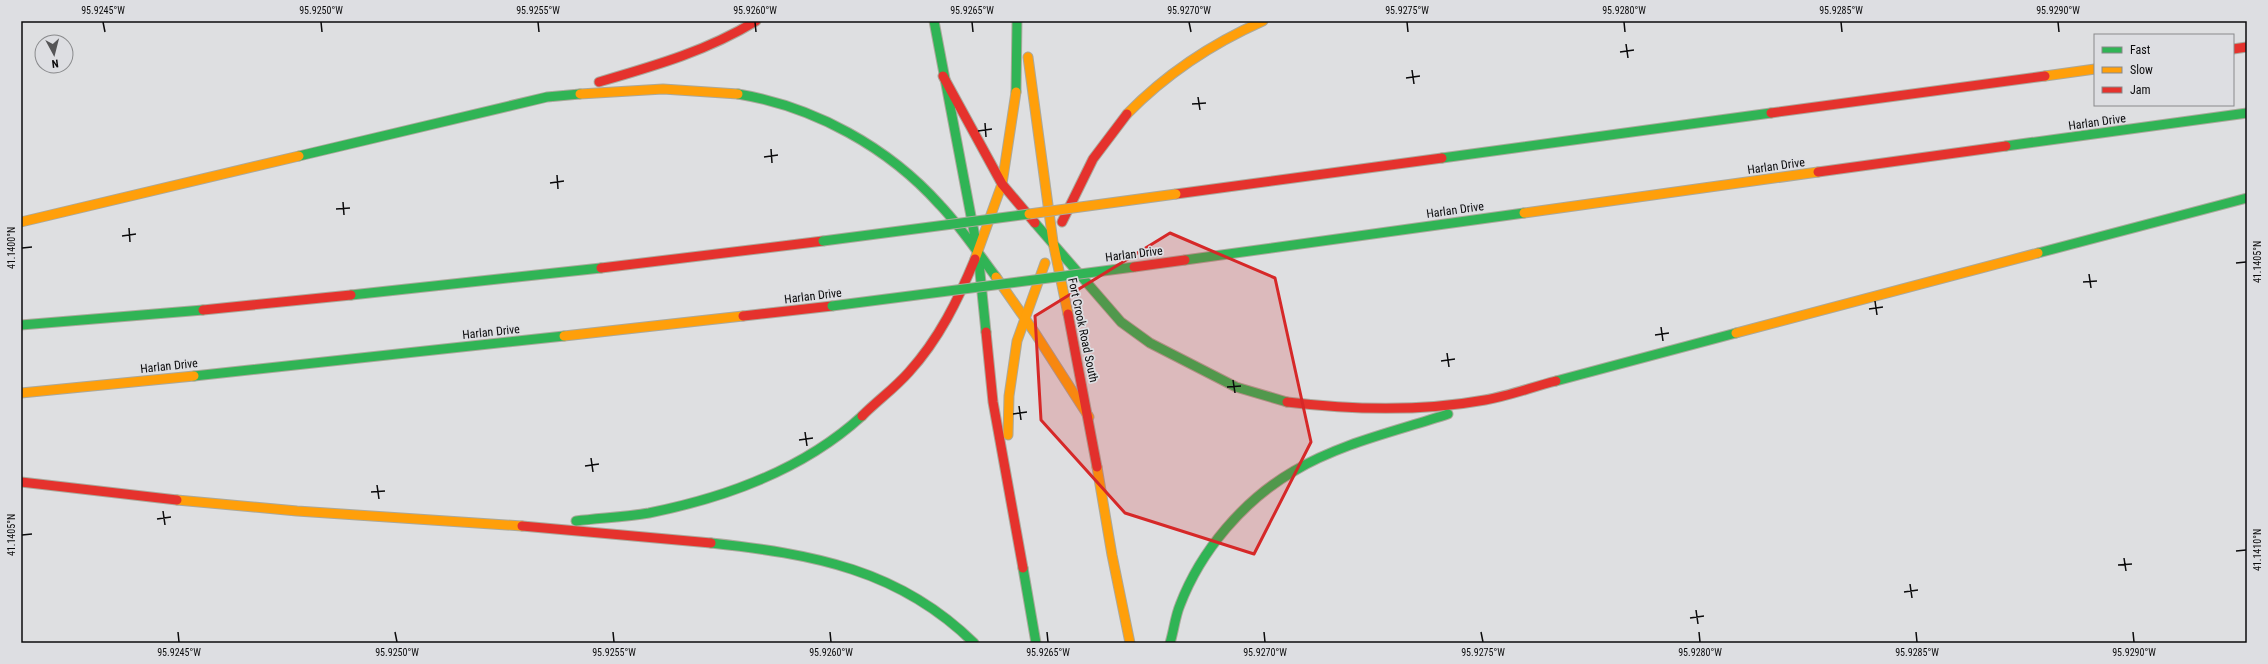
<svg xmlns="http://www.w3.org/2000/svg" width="2268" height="664" font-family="'Roboto Condensed',sans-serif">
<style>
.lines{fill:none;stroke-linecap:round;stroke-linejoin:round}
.fast-casing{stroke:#aba99c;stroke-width:11}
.slow-casing{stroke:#aba99c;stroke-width:11}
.jam-casing{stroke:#aba99c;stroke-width:11}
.fast{stroke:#30b455;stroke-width:9}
.slow{stroke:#ff9f0a;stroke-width:9}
.jam{stroke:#e5322d;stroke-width:9}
.fast-bridge-casing{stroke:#aba99c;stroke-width:11;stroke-linecap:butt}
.slow-bridge-casing{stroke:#aba99c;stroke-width:11;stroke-linecap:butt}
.jam-bridge-casing{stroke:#aba99c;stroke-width:11;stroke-linecap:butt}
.fast-bridge{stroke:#30b455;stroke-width:9}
.slow-bridge{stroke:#ff9f0a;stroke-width:9}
.jam-bridge{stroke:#e5322d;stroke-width:9}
.marked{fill:#d62828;fill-opacity:0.2;stroke:#d62828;stroke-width:3;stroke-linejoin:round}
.ticks{fill:none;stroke:#0b0b0c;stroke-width:1.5}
.labels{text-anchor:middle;stroke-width:3.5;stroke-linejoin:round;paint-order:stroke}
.street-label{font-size:12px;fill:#0b0b0c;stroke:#dddee2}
.neatline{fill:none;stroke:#0b0b0c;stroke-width:1.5}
.ticks-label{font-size:10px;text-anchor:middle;fill:#0b0b0c}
</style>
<rect width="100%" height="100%" fill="#dedfe1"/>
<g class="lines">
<!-- fast casing -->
<g class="fast-casing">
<g id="fast">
<path d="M934 21 978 253 986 332"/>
<path d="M1016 92 1017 21"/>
<path d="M738 94C815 107 888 147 940 205 961 227 978 253 996 277"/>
<path d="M2006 146 2247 113"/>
<path d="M299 156 547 97 580 94"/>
<path d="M1442 158 1771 113"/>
<path d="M1035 223 1121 322 1150 343 1236 387 1287 402"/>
<path d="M2038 253 2247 198"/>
<path d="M1185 260 1524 213"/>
<path d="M351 295 601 268"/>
<path d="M21 325 203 310"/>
<path d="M194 376 564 336"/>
<path d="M1556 381 1736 333"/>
<path d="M576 521C600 518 625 517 649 513 724 498 804 469 862 416"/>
<path d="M711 543C812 554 899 569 974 643"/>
<path d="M1023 568 1036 643"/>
<path d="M1170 643C1174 630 1175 617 1180 605 1201 550 1244 500 1294 471 1341 443 1397 431 1448 414"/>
</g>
</g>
<!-- slow casing -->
<g class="slow-casing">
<g id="slow">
<path d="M1028 57 1053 242 1068 314"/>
<path d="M2045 76 2095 69"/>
<path d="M580 94 663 89 738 94"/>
<path d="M1127 114C1167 73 1211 44 1263 21"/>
<path d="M1524 213 1818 172"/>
<path d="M21 222 299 156"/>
<path d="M975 259 1002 184 1016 92"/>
<path d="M996 277 1035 333 1089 417"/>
<path d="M1736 333 2038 253"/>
<path d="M564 336 743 316"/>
<path d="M21 393 194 376"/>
<path d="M1008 435 1009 396 1017 341 1045 263"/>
<path d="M1097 467 1112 555 1130 643"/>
<path d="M177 500 297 511 522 526"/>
</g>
</g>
<!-- jam casing -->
<g class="jam-casing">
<g id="jam">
<path d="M2233 49 2247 47"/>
<path d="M943 76 1002 184 1035 223"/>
<path d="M599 82C654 66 707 51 756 21"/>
<path d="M1771 113 2045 76"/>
<path d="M1818 172 2006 146"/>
<path d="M1176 194 1442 158"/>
<path d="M1062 222 1093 159 1127 114"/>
<path d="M601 268 823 241"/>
<path d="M203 310 351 295"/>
<path d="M1068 314 1097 467"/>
<path d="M743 316 832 306"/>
<path d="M986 332 993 402 1023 568"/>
<path d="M1287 402C1353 410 1419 412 1485 400 1509 396 1532 387 1556 381"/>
<path d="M862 416C877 401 895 388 909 372 939 339 958 300 975 259"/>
<path d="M21 482 177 500"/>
<path d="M522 526 711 543"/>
</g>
</g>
<!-- fast -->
<use href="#fast" class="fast"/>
<!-- slow -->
<use href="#slow" class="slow"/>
<!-- jam -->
<use href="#jam" class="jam"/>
<!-- fast-bridge casing -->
<g class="fast-bridge-casing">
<g id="fast-bridge">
<path d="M823 241 1029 214"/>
<path d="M832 306 1134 267"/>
</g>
</g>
<!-- slow-bridge casing -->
<g class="slow-bridge-casing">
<path id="slow-bridge" d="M1029 214 1176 194"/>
</g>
<!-- jam-bridge casing -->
<g class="jam-bridge-casing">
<path id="jam-bridge" d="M1134 267 1185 260"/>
</g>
<!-- fast-bridge -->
<use href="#fast-bridge" class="fast-bridge"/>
<!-- slow-bridge -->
<use href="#slow-bridge" class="slow-bridge"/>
<!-- jam-bridge -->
<use href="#jam-bridge" class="jam-bridge"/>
</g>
<!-- marked area -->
<path class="marked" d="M1170 233 1275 278 1311 442 1254 554 1125 513 1041 420 1035 316Z"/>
<!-- ticks -->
<path class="ticks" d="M103 22 105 32M321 22 322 32M538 22 539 32M755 22 756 32M972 22 973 32M1189 22 1191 32M1407 22 1408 32M1624 22 1625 32M1841 22 1842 32M2058 22 2059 32M1626 44 1628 58M1620 52 1634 50M1412 70 1414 84M1406 78 1420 76M1198 97 1200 110M1192 104 1206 103M985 123 986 137M978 131 992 129M771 149 772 163M764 157 778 155M557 175 558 189M550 183 564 181M343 202 344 215M336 209 350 208M129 228 130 242M122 236 136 234M22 248 32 247M2236 263 2246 262M2089 274 2091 288M2083 282 2097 281M1875 301 1877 315M1869 309 1883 307M1661 327 1663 341M1655 335 1669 333M1447 353 1449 367M1441 361 1455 359M1233 380 1235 393M1227 387 1241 386M1019 406 1021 420M1013 414 1027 412M805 432 807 446M799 440 813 438M591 458 593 472M585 466 599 464M377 485 379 499M371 492 385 491M163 511 165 525M157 519 171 517M22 535 32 534M2236 551 2246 550M2124 558 2126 571M2118 565 2132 564M1910 584 1912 598M1904 592 1918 590M1696 610 1698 624M1690 618 1704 616M178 632 179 642M395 632 397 642M613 632 614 642M830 632 831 642M1047 632 1048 642M1264 632 1265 642M1481 632 1483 642M1699 632 1700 642M1916 632 1917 642M2133 632 2134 642"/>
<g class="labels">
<!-- street labels -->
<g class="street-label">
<text transform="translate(2097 122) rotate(-8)" y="4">Harlan Drive</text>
<text transform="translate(1776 166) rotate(-8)" y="4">Harlan Drive</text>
<text transform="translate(1455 210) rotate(-8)" y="4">Harlan Drive</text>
<text transform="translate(1134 254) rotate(-7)" y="4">Harlan Drive</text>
<text transform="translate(813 296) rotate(-7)" y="4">Harlan Drive</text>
<text transform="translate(1083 330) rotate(78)" y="4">Fort Crook Road South</text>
<text transform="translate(491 332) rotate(-6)" y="4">Harlan Drive</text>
<text transform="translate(169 366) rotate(-6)" y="4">Harlan Drive</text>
</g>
</g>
<!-- border -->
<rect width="2268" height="664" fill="none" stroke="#dddee2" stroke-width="44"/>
<!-- legend -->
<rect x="2094" y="34" width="140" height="72" fill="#dddee2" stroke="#898a8c"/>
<rect x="2102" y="47" width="20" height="6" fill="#30b455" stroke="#898a8c"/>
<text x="2130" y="54" font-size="12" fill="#0b0b0c">Fast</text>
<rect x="2102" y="67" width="20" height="6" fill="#ff9f0a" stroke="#898a8c"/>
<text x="2130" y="74" font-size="12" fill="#0b0b0c">Slow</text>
<rect x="2102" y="87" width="20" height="6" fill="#e5322d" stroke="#898a8c"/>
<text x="2130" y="94" font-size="12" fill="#0b0b0c">Jam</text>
<!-- north arrow -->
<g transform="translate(54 54) rotate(173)"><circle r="19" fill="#dddee2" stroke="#898a8c"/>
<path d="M0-3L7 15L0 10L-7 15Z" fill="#555557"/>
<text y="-6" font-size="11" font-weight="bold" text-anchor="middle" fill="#0b0b0c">N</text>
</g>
<rect x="22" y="22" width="2224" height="620" class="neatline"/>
<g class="ticks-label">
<text x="103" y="14">95.9245°W</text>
<text x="321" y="14">95.9250°W</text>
<text x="538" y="14">95.9255°W</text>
<text x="755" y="14">95.9260°W</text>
<text x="972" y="14">95.9265°W</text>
<text x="1189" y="14">95.9270°W</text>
<text x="1407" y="14">95.9275°W</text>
<text x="1624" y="14">95.9280°W</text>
<text x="1841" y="14">95.9285°W</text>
<text x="2058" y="14">95.9290°W</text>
<text transform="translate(11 248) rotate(-90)" y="4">41.1400°N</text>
<text transform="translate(2257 262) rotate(-90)" y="4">41.1405°N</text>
<text transform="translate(11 535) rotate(-90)" y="4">41.1405°N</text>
<text transform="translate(2257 550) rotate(-90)" y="4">41.1410°N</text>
<text x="179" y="656">95.9245°W</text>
<text x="397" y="656">95.9250°W</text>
<text x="614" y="656">95.9255°W</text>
<text x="831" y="656">95.9260°W</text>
<text x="1048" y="656">95.9265°W</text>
<text x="1265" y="656">95.9270°W</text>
<text x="1483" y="656">95.9275°W</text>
<text x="1700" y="656">95.9280°W</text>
<text x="1917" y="656">95.9285°W</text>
<text x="2134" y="656">95.9290°W</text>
</g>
</svg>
